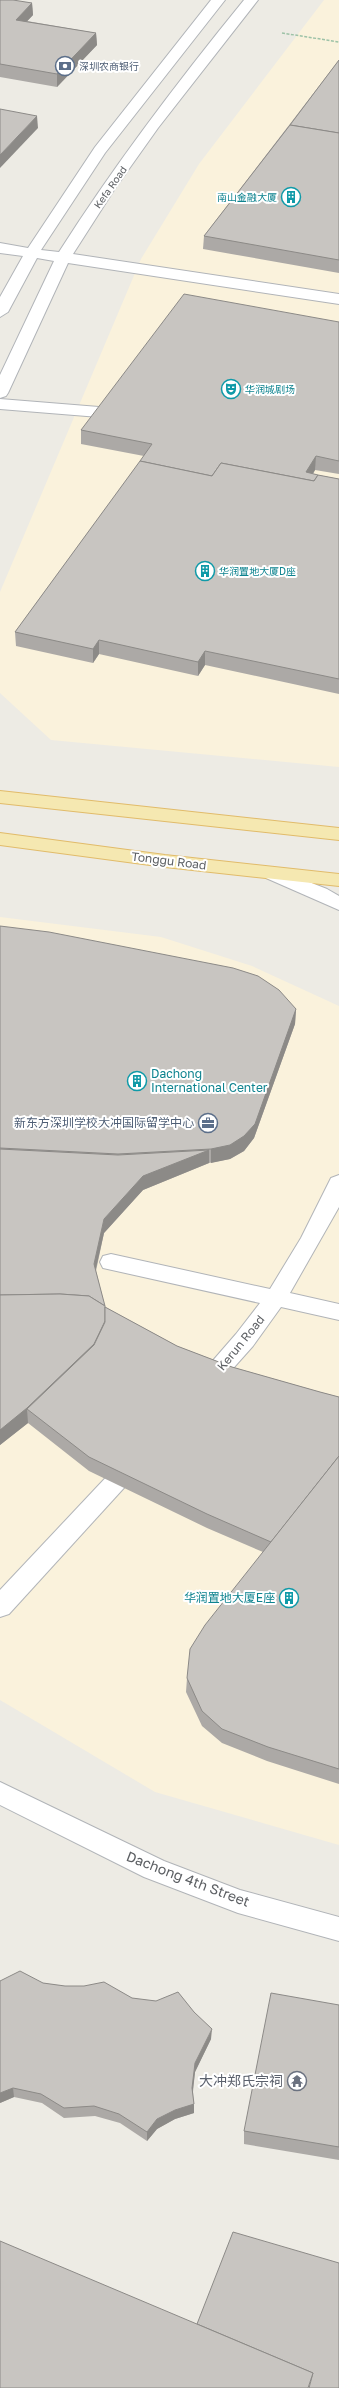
<svg xmlns="http://www.w3.org/2000/svg" width="339" height="2388" font-family="'Golos Text','Noto Sans SC',sans-serif">
<style>
.commercial{fill:#faf2dc}
.lines{fill:none;stroke-linecap:round;stroke-linejoin:round}
.minor-casing{stroke:#b1b4b8;stroke-width:2}
.major-casing{stroke:#e1bb6a;stroke-width:2}
.path{stroke:#9dc2a7;stroke-width:1.5;stroke-dasharray:3 1.5;stroke-linecap:butt}
.minor{fill:#fff;fill-rule:evenodd}
.major{fill:#f5e8b1;fill-rule:evenodd}
.wall{fill:#aca9a6}
.shaded-wall{fill:#8c8a87}
.building{fill:#c8c5c1;stroke:#8c8a87}
.labels{text-anchor:middle;stroke-width:4;stroke-linejoin:round;paint-order:stroke}
.far-service-label{font-size:10px;fill:#4e5e75;stroke:#fff;text-anchor:start}
.far-street-label{font-size:10px;fill:#5c5f63;stroke:#fff}
.far-culture-label{font-size:10px;fill:#0d838f;stroke:#fff;text-anchor:start}
.street-label{font-size:12px;fill:#5c5f63;stroke:#fff}
.culture-label{font-size:12px;fill:#0d838f;stroke:#fff;text-anchor:start}
.service-label{font-size:12px;fill:#4e5e75;stroke:#fff;text-anchor:end}
.near-street-label{font-size:14px;fill:#5c5f63;stroke:#fff}
.near-worship-label{font-size:14px;fill:#5b616d;stroke:#fff;text-anchor:end}
</style>
<rect width="100%" height="100%" fill="#edebe4"/>
<!-- commercial -->
<g class="commercial">
<path d="M324 0H339V767L51 740 0 693V592L141 259 199 164Z"/>
<path d="M0 917 161 937 252 966 339 1006V1845L155 1792 0 1700Z"/>
</g>
<g class="lines">
<!-- minor casing -->
<g class="minor-casing">
<g id="minor">
<path d="M211 0H225L105 153 41 250 59 252C115 164 178 81 244 0H258L158 128 114 190 73 254 339 294V304L68 263 8 393 6 396 0 398V375L54 261 37 258 8 312 0 317V297L23 256 0 253V243L28 248 95 147Z"/>
<path d="M0 399 99 407 105 409 107 412 105 415 99 417 0 409Z"/>
<path d="M273 868 327 889 339 896V910L266 878 263 874 266 870Z"/>
<path d="M339 1175V1207L290 1293 339 1304V1320L281 1307 253 1346 212 1392 204 1395 196 1392 192 1386 196 1380 236 1334 260 1303 103 1268 100 1262 103 1256 111 1254 270 1289 301 1238 331 1178Z"/>
<path d="M135 1452 143 1455 147 1461 143 1467 9 1614 0 1617V1590L127 1455Z"/>
<path d="M0 1782 164 1861 240 1890 339 1917V1941L238 1913 144 1877 0 1805Z"/>
</g>
</g>
<!-- major casing -->
<g class="major-casing">
<g id="major">
<path d="M0 791 339 828V840L0 803Z"/>
<path d="M0 833 165 855 339 874V886L165 867 0 845Z"/>
</g>
</g>
<!-- path -->
<path class="path" d="M282 33 339 42"/>
<!-- minor -->
<use href="#minor" class="minor"/>
<!-- major -->
<use href="#major" class="major"/>
</g>
<!-- wall -->
<g class="wall">
<path d="M0 0 32 3 33 15 27 21 96 33 97 45 57 87 0 77Z"/>
<path d="M339 60V273L203 249 204 236Z"/>
<path d="M339 322V474L315 470 313 474 339 479V694L205 665 198 676 99 654 93 663 16 646 15 632 144 456 81 444V430Z"/>
<path d="M0 926 296 1009 295 1024 254 1138 244 1151 230 1159 209 1163 143 1190 104 1233 96 1271 105 1307 177 1346 232 1367 320 1392 339 1397V1784L267 1761 222 1743 202 1726 186 1692 187 1678 263 1552 207 1528 89 1471 28 1423 0 1445Z"/>
<path d="M43 1983 132 1998 211 2039 195 2072 193 2092 194 2113 175 2119 157 2129 147 2141 120 2123 95 2116 64 2118 42 2103 14 2097 0 2103Z"/>
<path d="M339 2005V2160L244 2144V2131Z"/>
</g>
<!-- shaded-wall -->
<g class="shaded-wall">
<path d="M32 3 33 15 17 32 16 20Z"/>
<path d="M96 33 97 45 57 87V74Z"/>
<path d="M37 116 38 128 0 168V155Z"/>
<path d="M316 456 315 470 309 480 306 472Z"/>
<path d="M99 640V654L93 663V649Z"/>
<path d="M205 651V665L198 676V662Z"/>
<path d="M296 1009 295 1024 254 1138 244 1151 230 1159 211 1163V1149Z"/>
<path d="M209 1150V1163L143 1190 104 1233 94 1277V1264L104 1219 143 1176Z"/>
<path d="M105 1335 27 1409 28 1423 0 1445V1430L94 1344Z"/>
<path d="M212 2029 211 2039 195 2072 192 2097V2088L195 2063Z"/>
<path d="M13 2088 14 2097 0 2103V2093Z"/>
<path d="M194 2104V2113L175 2119 157 2129 147 2141V2132L157 2119 175 2110Z"/>
</g>
<!-- building -->
<g class="building">
<path d="M0 0H13L32 3 16 20 96 33 57 74 0 64Z"/>
<path d="M339 60V133L290 125Z"/>
<path d="M0 109 37 116 0 155Z"/>
<path d="M290 125 339 133V260L204 236Z"/>
<path d="M184 294 339 322V461L316 456 306 472 318 475 314 481 221 463 212 476 140 461 152 444 81 430Z"/>
<path d="M140 461 212 476 221 463 314 481 318 475 339 479V679L205 651 198 662 99 640 93 649 15 632Z"/>
<path d="M0 926 49 932 233 968 258 976 279 990 296 1009 255 1124 244 1136 230 1145 211 1149 118 1154 0 1148Z"/>
<path d="M0 1149 118 1155 209 1150 143 1176 104 1219 94 1264 105 1306 89 1296 60 1294 0 1295Z"/>
<path d="M60 1294 89 1296 105 1306V1321L94 1344 27 1408 0 1430V1295Z"/>
<path d="M105 1307 177 1346 232 1367 320 1392 339 1397V1456L271 1542 207 1514 89 1457 27 1409 94 1345 105 1322Z"/>
<path d="M339 1456V1769L268 1747 222 1729 202 1711 187 1678 190 1649 205 1625Z"/>
<path d="M20 1971 43 1983 65 1986H84L104 1982 132 1998 156 2001 178 1992 194 2012 212 2029 195 2063 192 2088 194 2104 175 2110 157 2119 147 2132 119 2114 94 2106 64 2108 41 2094 13 2088 0 2093V1981Z"/>
<path d="M271 1993 339 2005V2147L244 2131Z"/>
<path d="M233 2232 339 2263V2388H309L313 2373 197 2324Z"/>
<path d="M0 2241 313 2373 308 2388H0Z"/>
</g>
<!-- icons -->
<defs>
<g id="bank-ring" transform="scale(1)"><circle r="9.5" fill="#fff" stroke="#5c6f8a" stroke-width="1.5"/><path d="M-6-4H6V4H-6ZM0-2.3a2.3 2.3 0 1 0 0 4.6a2.3 2.3 0 1 0 0-4.6Z" fill="#5c6f8a"/></g>
<g id="building-ring" transform="scale(1)"><circle r="9.5" fill="#fff" stroke="#0f9aa8" stroke-width="1.5"/><path d="M-4-6H4V6H1V3H-1V6H-4ZM-2.5-4.3h1.7v1.8h-1.7ZM.8-4.3h1.7v1.8H.8ZM-2.5-1h1.7V.8h-1.7ZM.8-1h1.7V.8H.8Z" fill="#0f9aa8"/></g>
<g id="theatre-ring" transform="scale(1)"><circle r="9.5" fill="#fff" stroke="#0f9aa8" stroke-width="1.5"/><path d="M-5-5.5Q0-4 5-5.5V0Q5 5 0 6Q-5 5-5 0ZM-3.3-2.5H-1v1.5H-3.3ZM1-2.5H3.3v1.5H1ZM-2.8 1Q0 5.5 2.8 1Z" fill="#0f9aa8"/></g>
<g id="office-ring" transform="scale(1)"><circle r="9.5" fill="#fff" stroke="#5c6f8a" stroke-width="1.5"/><path d="M-6-3h4V-5.5h4V-3h4V5H-6ZM-1-4.5V-3h2v-1.5ZM-6 0V1H6V0Z" fill="#5c6f8a"/></g>
<g id="temple-ring" transform="scale(1)"><circle r="9.5" fill="#fff" stroke="#6b7280" stroke-width="1.5"/><path d="M0-6L5-2H3V0L6.5 2.5H4V6H1.5V3h-3V6H-4V2.5H-6.5L-3 0V-2H-5Z" fill="#6b7280"/></g>
</defs>
<g fill-rule="evenodd">
<use href="#bank-ring" x="65" y="66"/>
<use href="#building-ring" x="291" y="197"/>
<use href="#theatre-ring" x="231" y="389"/>
<use href="#building-ring" x="205" y="571"/>
<use href="#building-ring" x="137" y="1081"/>
<use href="#office-ring" x="208" y="1123"/>
<use href="#building-ring" x="289" y="1598"/>
<use href="#temple-ring" x="297" y="2081"/>
</g>
<g class="labels">
<!-- far-service labels -->
<g class="far-service-label">
<text x="79" y="70">深圳农商银行</text>
</g>
<!-- far-street labels -->
<g class="far-street-label">
<text transform="translate(110 187) rotate(-55)" y="4">Kefa Road</text>
</g>
<!-- far-culture labels -->
<g class="far-culture-label">
<text x="277" y="201" text-anchor="end">南山金融大厦</text>
<text x="245" y="393">华润城剧场</text>
<text x="219" y="575">华润置地大厦D座</text>
</g>
<!-- street labels -->
<g class="street-label">
<text transform="translate(169 861) rotate(7)" y="4">Tonggu Road</text>
<text transform="translate(241 1343) rotate(-51)" y="4">Kerun Road</text>
</g>
<!-- culture labels -->
<g class="culture-label">
<text x="151" y="1078">Dachong<tspan x="151" dy="14">International Center</tspan></text>
<text x="275" y="1602" text-anchor="end">华润置地大厦E座</text>
</g>
<!-- service labels -->
<g class="service-label">
<text x="194" y="1127">新东方深圳学校大冲国际留学中心</text>
</g>
<!-- near-street labels -->
<g class="near-street-label">
<text transform="translate(188 1879) rotate(21)" y="5">Dachong 4th Street</text>
</g>
<!-- near-worship labels -->
<g class="near-worship-label">
<text x="283" y="2086">大冲郑氏宗祠</text>
</g>
</g>
</svg>
